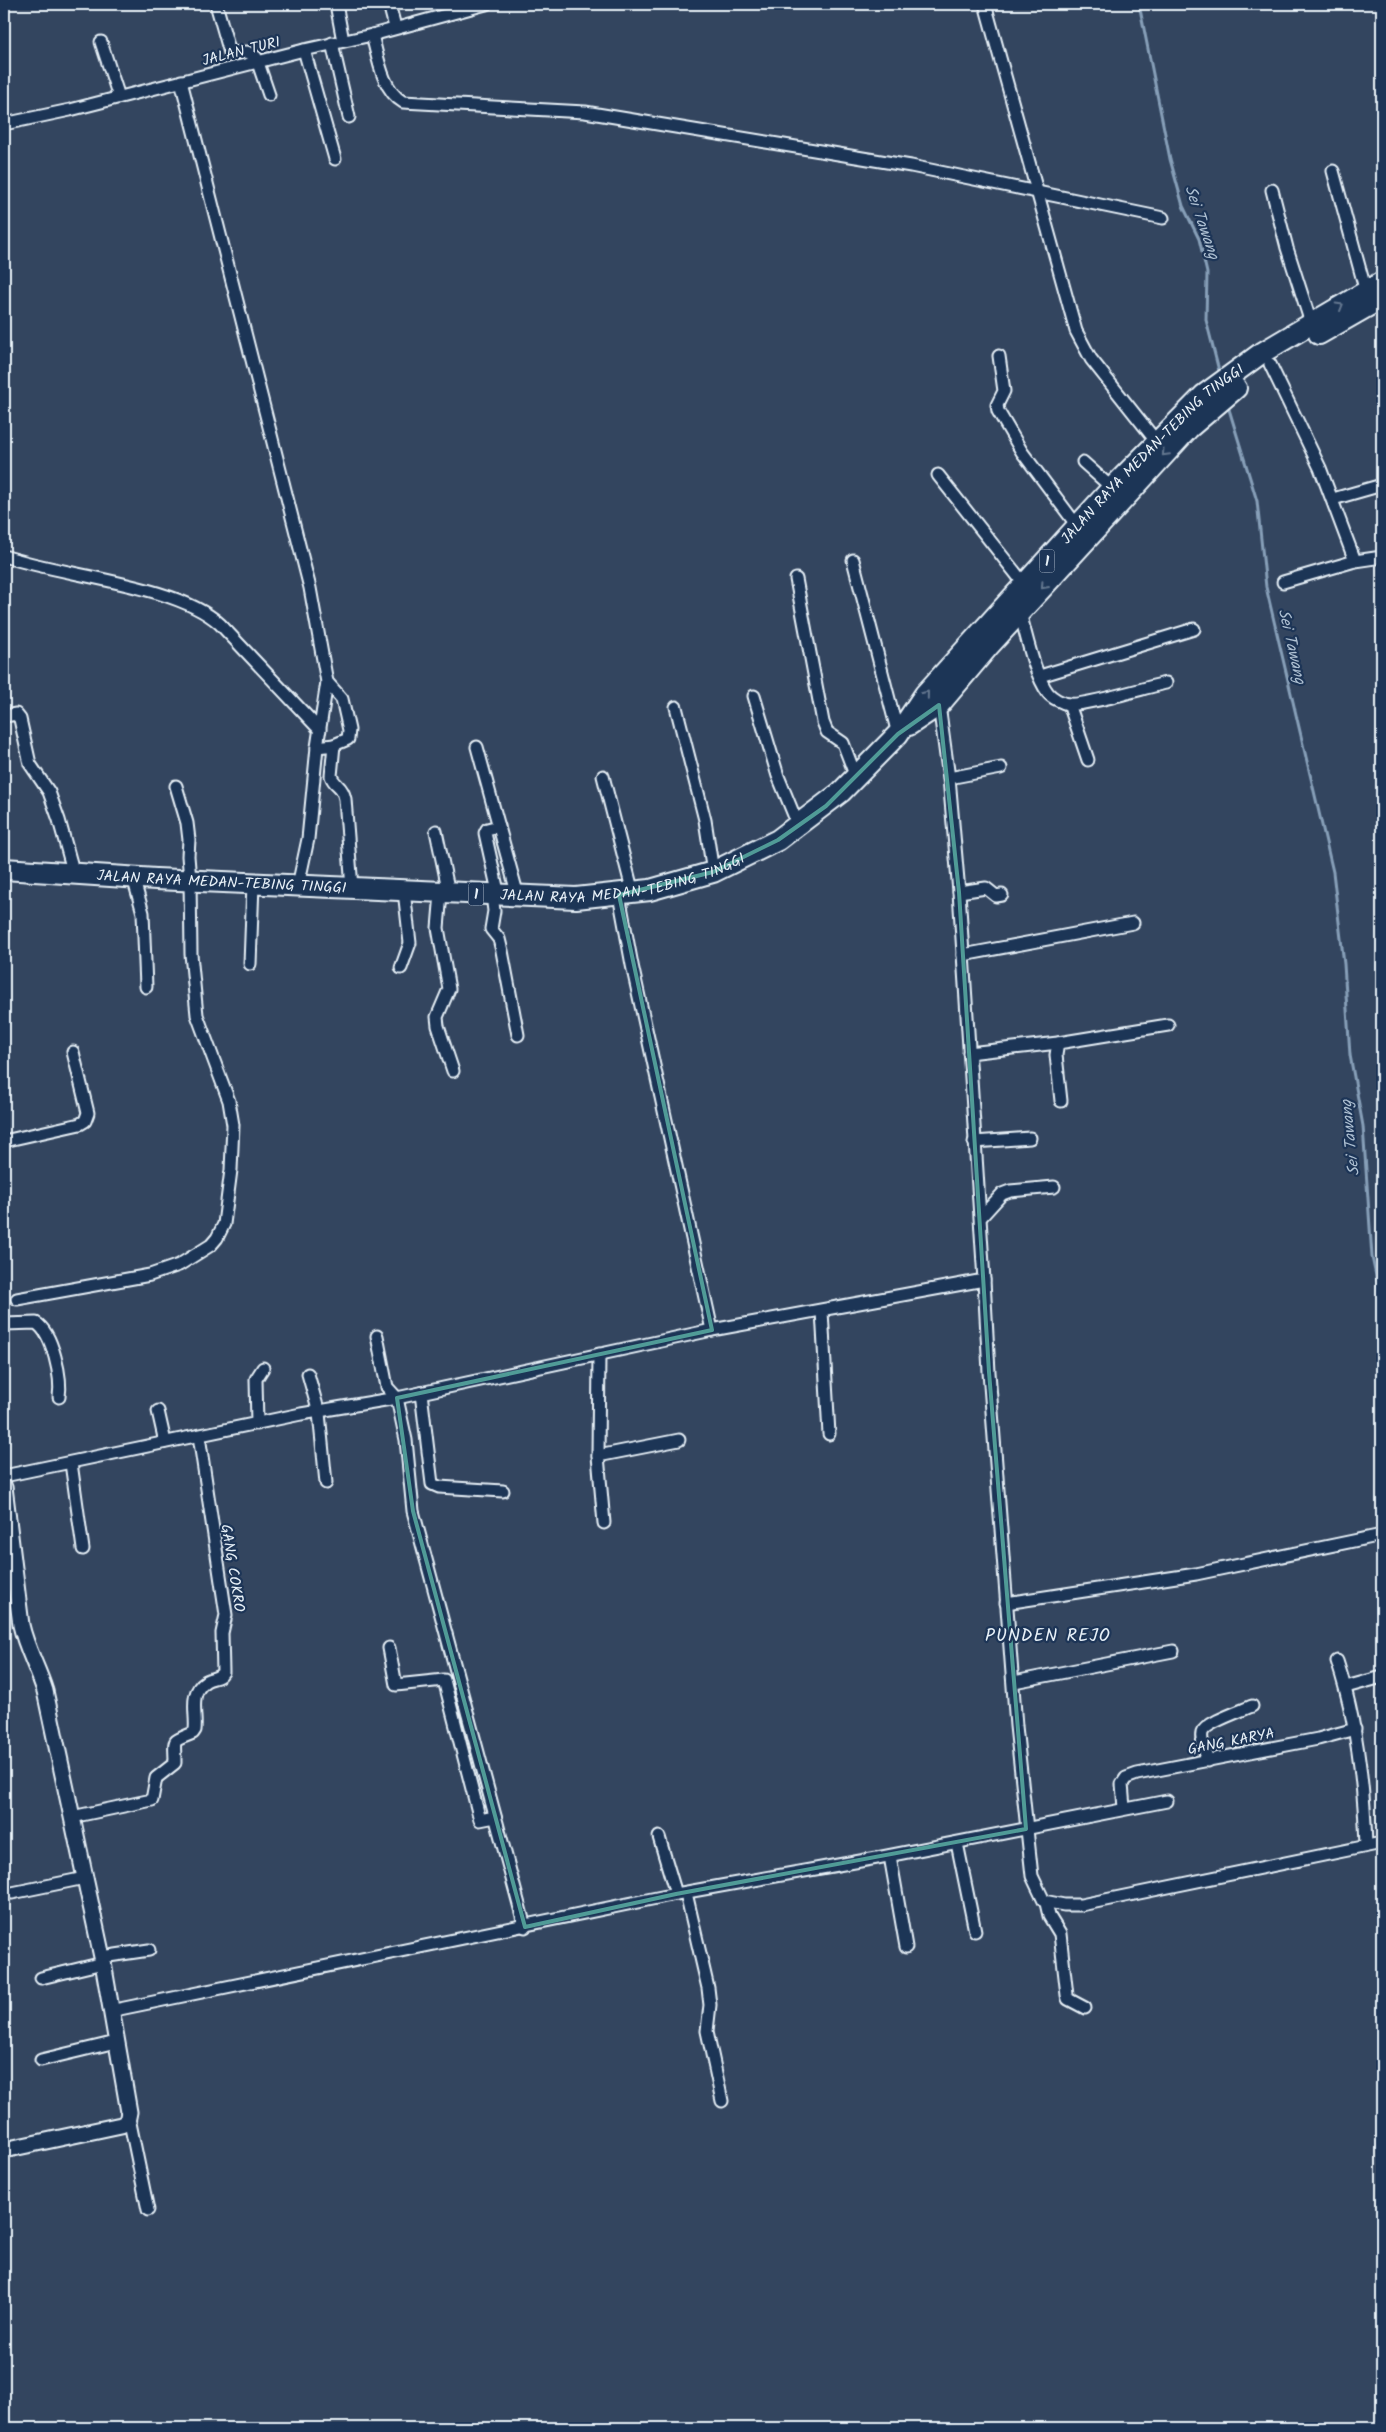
<svg xmlns="http://www.w3.org/2000/svg" width="1386" height="2432" font-family="Kalam,sans-serif">
<style>
.lines{fill:none;stroke-linecap:round;stroke-linejoin:round}
.stream{stroke:#879fb8;stroke-width:3}
.minor-casing{stroke:#e8f1f8;stroke-width:15}
.tertiary-casing{stroke:#e8f1f8;stroke-width:19}
.trunk-casing{stroke:#e8f1f8;stroke-width:24}
.minor{stroke:#1d3557;stroke-width:11}
.tertiary{stroke:#1d3557;stroke-width:15}
.trunk{stroke:#1d3557;stroke-width:20}
.oneway{stroke:#64778f}
.marked{fill:none;stroke:#509b97;stroke-width:4;stroke-linejoin:round}
.labels{text-anchor:middle;stroke-width:4.5;stroke-linejoin:round;paint-order:stroke}
.shield{fill:#1d3557;stroke:#abb9c8;stroke-width:1}
.shield-label{font-size:14px;font-weight:bold;fill:#e8f1f8}
.street-label{font-size:15px;fill:#e8f1f8;stroke:#1d3557}
.water-label{font-size:16px;font-style:italic;fill:#afc1d3;stroke:#1d3557}
.quarter-label{font-size:18px;letter-spacing:1px;fill:#e8f1f8;stroke:#1d3557}
</style>
<rect width="100%" height="100%" fill="#33455f"/>
<filter id="ink" filterUnits="userSpaceOnUse"><feTurbulence type="fractalNoise" baseFrequency=".02" numOctaves="2"/><feDisplacementMap in="SourceGraphic" scale="10" xChannelSelector="R" yChannelSelector="G"/><feConvolveMatrix kernelMatrix="1 2 1 2 8 2 1 2 1" color-interpolation-filters="sRGB"/></filter>
<g filter="url(#ink)">
<g class="lines">
<!-- stream -->
<g class="stream">
<path d="M1139 4 1170 159 1183 206 1199 239 1207 273 1206 320 1220 375"/>
<path d="M1228 406 1257 501 1266 587 1333 872 1344 964 1350 1055 1363 1126 1372 1257 1382 1304"/>
</g>
<!-- minor casing -->
<g class="minor-casing">
<g id="minor">
<path d="M216 4 230 53 247 52 256 57 269 95"/>
<path d="M336 4 343 41"/>
<path d="M389 4 395 27"/>
<path d="M985 4 1076 331 1091 359 1156 441"/>
<path d="M372 35C378 57 382 90 403 102L585 112 911 166 1163 218"/>
<path d="M101 42 119 97"/>
<path d="M332 43 349 117"/>
<path d="M304 50 335 159"/>
<path d="M181 81 310 588 327 682 317 747 308 839 298 886"/>
<path d="M4 124 70 110 304 50 372 35 486 4"/>
<path d="M1333 171 1366 292"/>
<path d="M1272 190 1287 248 1311 323"/>
<path d="M999 356 1004 391 997 405 998 411 1022 452 1078 527"/>
<path d="M1270 364 1320 468 1355 561"/>
<path d="M1083 462 1112 488"/>
<path d="M938 475 1025 585"/>
<path d="M1333 499 1382 485"/>
<path d="M4 556C62 576 177 584 220 624L320 730"/>
<path d="M853 560 898 734"/>
<path d="M796 579 823 722 827 732 843 743 856 777"/>
<path d="M1283 582 1355 561 1382 557"/>
<path d="M1020 613C1027 637 1034 674 1048 693 1052 698 1062 703 1068 704 1082 707 1147 687 1166 683"/>
<path d="M1040 676 1194 629"/>
<path d="M327 682 342 699 349 730 348 739 334 745"/>
<path d="M754 696 778 776 798 825"/>
<path d="M1069 704 1088 760"/>
<path d="M676 707 705 820 713 872"/>
<path d="M5 716 16 714 20 719 30 764 49 792 59 820 74 874"/>
<path d="M317 747 334 745 331 776C335 787 342 784 345 799L352 888"/>
<path d="M477 747 518 896"/>
<path d="M603 776 633 893"/>
<path d="M949 778 1001 768"/>
<path d="M499 826 487 829 485 833 499 896"/>
<path d="M436 831 449 893"/>
<path d="M133 877 143 913 146 987"/>
<path d="M959 892 986 888 996 896 1002 895"/>
<path d="M441 893 438 928 449 989 437 1017 438 1026 453 1071"/>
<path d="M492 895 494 911 491 929 499 939 502 951 518 1035"/>
<path d="M619 895 632 965 712 1330"/>
<path d="M963 955 1133 923"/>
<path d="M250 964 253 884"/>
<path d="M401 968 410 943 404 891"/>
<path d="M1058 1043 1056 1055 1061 1101"/>
<path d="M969 1053 1058 1043 1168 1025"/>
<path d="M4 1141 80 1124 85 1121 88 1113 73 1052"/>
<path d="M974 1142 1030 1138"/>
<path d="M982 1216 1002 1194 1010 1191 1054 1187"/>
<path d="M984 1280 989 1372 1016 1726 1032 1876 1044 1901 1064 1905H1081L1382 1843"/>
<path d="M17 1299 150 1275 179 1265 211 1245 217 1238 224 1224 231 1170 233 1125 229 1101 197 1015 191 954 190 880 188 856 189 840 187 823 176 786"/>
<path d="M822 1311 829 1434"/>
<path d="M4 1324 36 1323C53 1333 62 1379 59 1397"/>
<path d="M377 1336 387 1387 397 1398 406 1440 413 1511 525 1927"/>
<path d="M599 1354 598 1456 604 1523"/>
<path d="M308 1374 319 1413 326 1483"/>
<path d="M421 1393 432 1484 439 1487 503 1491"/>
<path d="M158 1411 165 1442"/>
<path d="M257 1424 256 1379 263 1368"/>
<path d="M598 1456 679 1440"/>
<path d="M71 1463 83 1549"/>
<path d="M4 1476 301 1414 397 1398 712 1330 984 1280 959 892 949 778 939 705"/>
<path d="M1006 1603 1196 1574 1382 1535"/>
<path d="M389 1648 396 1685 444 1680 480 1820 495 1817"/>
<path d="M1337 1661C1357 1721 1364 1783 1366 1846"/>
<path d="M1014 1682 1173 1651"/>
<path d="M1346 1687 1382 1677"/>
<path d="M1208 1761C1206 1754 1200 1740 1202 1733 1205 1723 1241 1711 1252 1706"/>
<path d="M1124 1808 1122 1784 1126 1778 1137 1774 1318 1739 1355 1729"/>
<path d="M72 1817 152 1800 156 1778 175 1763C175 1737 170 1743 193 1733L195 1730C197 1713 188 1693 206 1681 213 1677 219 1679 223 1672L222 1633 226 1615 199 1436"/>
<path d="M659 1837 676 1894"/>
<path d="M957 1843 975 1931"/>
<path d="M890 1856 906 1947"/>
<path d="M12 1893 85 1878"/>
<path d="M686 1893 708 1988 710 2005 707 2031 722 2101"/>
<path d="M1046 1903 1049 1916 1060 1934 1067 1995 1068 1999 1085 2008"/>
<path d="M102 1957 149 1950"/>
<path d="M41 1978 103 1963"/>
<path d="M110 2011 676 1894 877 1858 1167 1801"/>
<path d="M41 2060 116 2042"/>
<path d="M129 2118 148 2210"/>
</g>
</g>
<!-- tertiary casing -->
<g class="tertiary-casing">
<path id="tertiary" d="M4 1487 21 1625C26 1648 38 1668 45 1691L102 1957 129 2112 127 2122 121 2125 4 2150"/>
</g>
<!-- trunk casing -->
<g class="trunk-casing">
<g id="trunk">
<path d="M1319 334 1382 298"/>
<path d="M909 725 939 705 988 647 1189 428 1236 388"/>
<path id="s1" d="M4 869 156 879 576 898 650 890 713 872 778 840 841 792 898 734 925 694 1112 488 1204 395 1260 354 1382 282"/>
</g>
</g>
<!-- minor -->
<use href="#minor" class="minor"/>
<!-- tertiary -->
<use href="#tertiary" class="tertiary"/>
<!-- trunk -->
<use href="#trunk" class="trunk"/>
</g>
<!-- one-way arrows -->
<defs><path id="oneway-chevron" d="M-2-3.5L2.5 0L-2 3.5" fill="none" stroke-width="1.6" stroke-linecap="round" stroke-linejoin="round" transform="scale(1.25)"/></defs>
<g class="oneway">
<use href="#oneway-chevron" transform="translate(1340 306) rotate(-30)"/>
<use href="#oneway-chevron" transform="translate(1165 453) rotate(133)"/>
<use href="#oneway-chevron" transform="translate(1044 586) rotate(132)"/>
<use href="#oneway-chevron" transform="translate(926 694) rotate(-51)"/>
</g>
</g>
<!-- marked area -->
<path class="marked" d="M939 705 959 892 989 1372 1026 1829 676 1894 525 1927 413 1511 397 1398 712 1330 619 895 713 872 778 840 826 806 898 734Z"/>
<g class="labels">
<!-- shield labels -->
<g class="shield">
<rect x="1039.5" y="549.5" width="15" height="23" rx="4"/>
<rect x="468.5" y="882.5" width="15" height="23" rx="4"/>
</g>
<g class="shield-label">
<text x="1047" y="566">1</text>
<text x="476" y="899">1</text>
</g>
<!-- street labels -->
<g class="street-label">
<text transform="translate(241 51) rotate(-14)" y="5">JALAN TURI</text>
<text dy="5" stroke="none"><textPath href="#s1" startOffset="1325">JALAN RAYA MEDAN-TEBING TINGGI</textPath></text>
<text dy="5" stroke="none"><textPath href="#s1" startOffset="622">JALAN RAYA MEDAN-TEBING TINGGI</textPath></text>
<text dy="5" stroke="none"><textPath href="#s1" startOffset="218">JALAN RAYA MEDAN-TEBING TINGGI</textPath></text>
<text transform="translate(233 1568) rotate(81)" y="5">GANG COKRO</text>
<text transform="translate(1231 1741) rotate(-11)" y="5">GANG KARYA</text>
</g>
<!-- water labels -->
<g class="water-label">
<text transform="translate(1203 222) rotate(71)" y="6">Sei Tawang</text>
<text transform="translate(1293 646) rotate(77)" y="6">Sei Tawang</text>
<text transform="translate(1349 1138) rotate(-96)" y="6">Sei Tawang</text>
</g>
<!-- quarter labels -->
<g class="quarter-label">
<text x="1048" y="1641">PUNDEN REJO</text>
</g>
</g>
<!-- margin -->
<rect width="1386" height="2432" fill="none" stroke="#1d3557" stroke-width="20"/>
<rect x="10" y="10" width="1366" height="2412" fill="none" stroke="#e8f1f8" stroke-width="2" filter="url(#ink)"/>
</svg>
